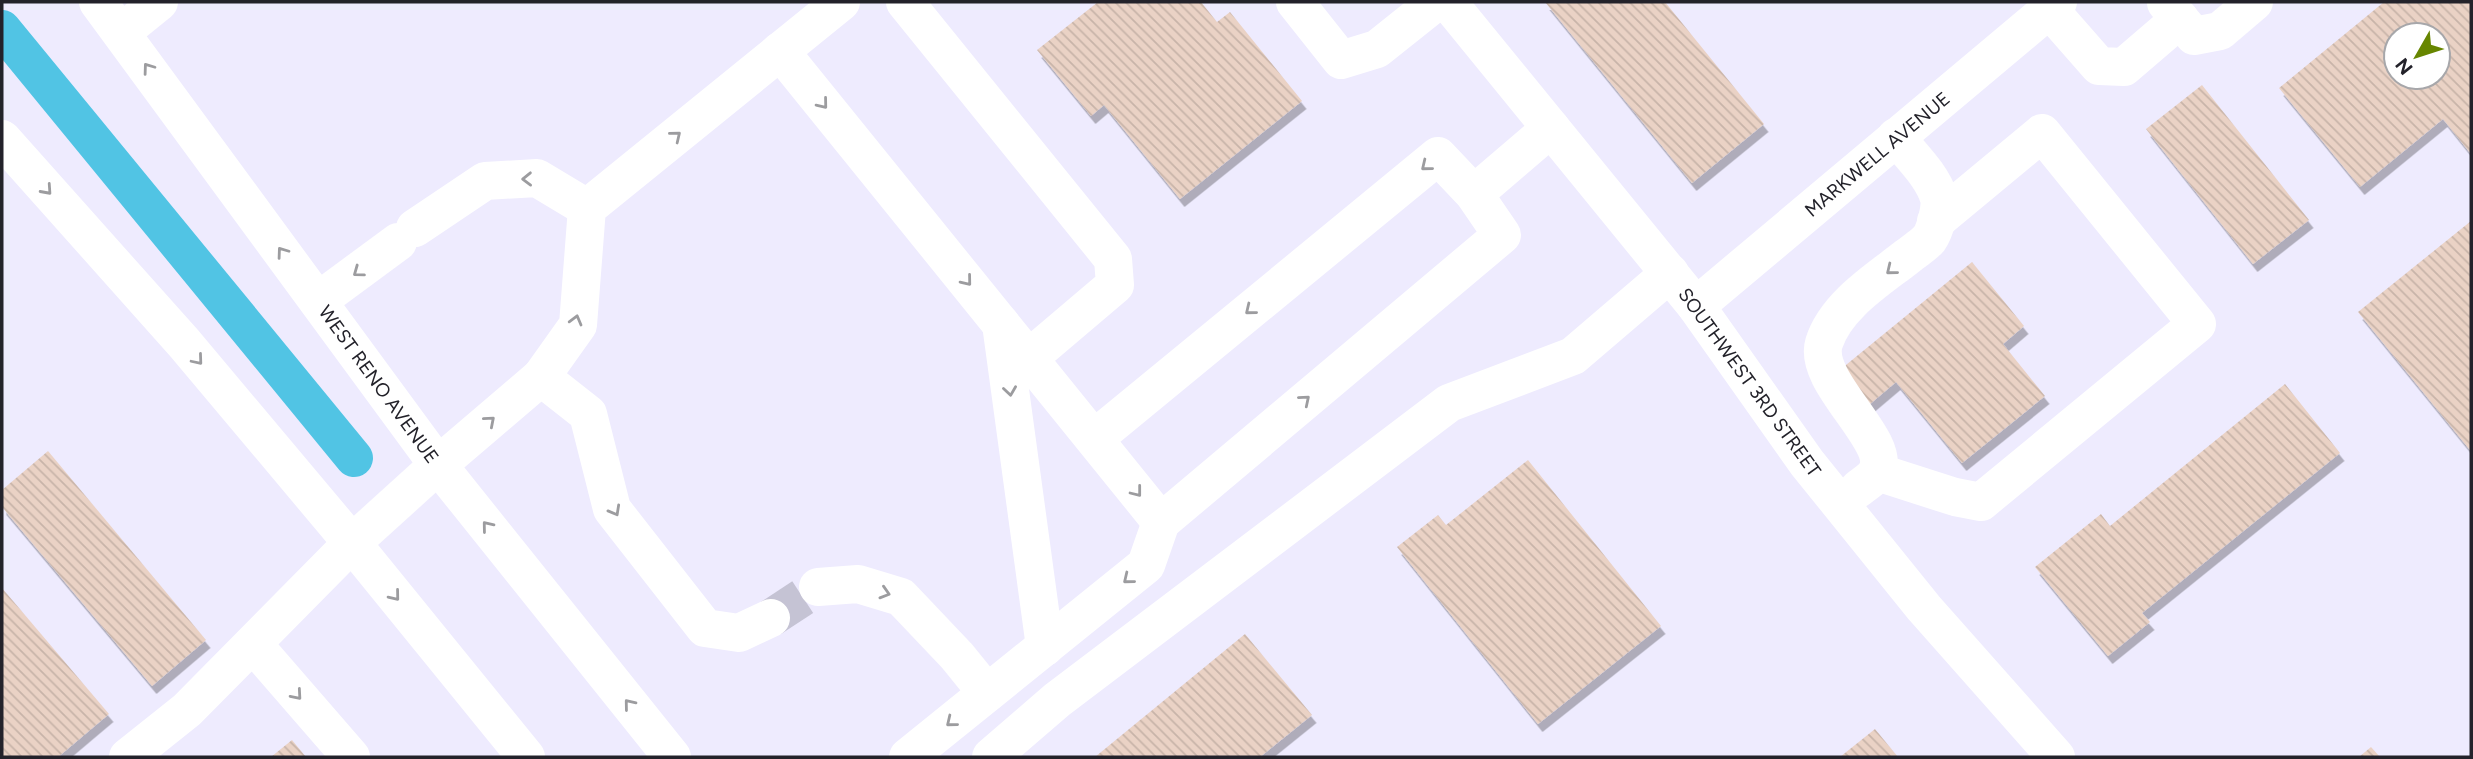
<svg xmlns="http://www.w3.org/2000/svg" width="2473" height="759" font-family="Figtree,sans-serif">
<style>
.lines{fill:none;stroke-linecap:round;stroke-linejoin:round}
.canal{stroke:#51c4e4;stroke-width:38}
.building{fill:url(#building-back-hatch);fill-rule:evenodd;filter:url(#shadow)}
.minor-tunnel{stroke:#c5c3d4;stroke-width:38;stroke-dasharray:38 19;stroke-linecap:butt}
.minor{stroke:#fff;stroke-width:38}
.major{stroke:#fff;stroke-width:38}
.oneway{stroke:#9c9c9f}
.labels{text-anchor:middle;stroke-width:6;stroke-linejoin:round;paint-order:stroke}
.street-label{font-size:19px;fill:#23222a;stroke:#fff}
</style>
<defs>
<pattern id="building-back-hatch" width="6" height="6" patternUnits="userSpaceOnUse" patternTransform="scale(1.75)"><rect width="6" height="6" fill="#ead2c5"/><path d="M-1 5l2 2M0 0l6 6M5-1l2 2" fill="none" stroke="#c8b4a9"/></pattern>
<filter id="shadow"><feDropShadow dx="4.5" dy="8" stdDeviation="0" flood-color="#0004"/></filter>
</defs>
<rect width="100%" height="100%" fill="#eeebfe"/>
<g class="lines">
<!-- canal -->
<path class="canal" d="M2 29 354 458"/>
</g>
<!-- building -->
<g class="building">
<path d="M1098 2H1201L1217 22 1230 12 1302 101 1180 199 1104 105 1091 116 1037 50Z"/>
<path d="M1545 2H1665L1764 124 1692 183Z"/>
<path d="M2384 2H2471V154L2443 119 2360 187 2279 88ZM2396 35H2438V77H2396Z"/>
<path d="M2202 85 2309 220 2253 264 2146 129Z"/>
<path d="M2471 221V449L2470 450 2358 312Z"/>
<path d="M1972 262 2024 326 2003 344 2045 396 1962 463 1896 382 1870 404 1841 369Z"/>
<path d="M2285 384 2340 453 2142 613 2150 622 2108 656 2035 567 2101 514 2110 526Z"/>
<path d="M48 451 206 640 152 686 2 507V490Z"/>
<path d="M1528 460 1661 626 1538 724 1397 547 1438 515 1446 525Z"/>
<path d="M2 588 109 714 58 757H2Z"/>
<path d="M1245 634 1312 715 1260 757H1095Z"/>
<path d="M1875 729 1898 757H1840Z"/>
<path d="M292 740 306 757H271Z"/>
<path d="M2371 747 2380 757H2359Z"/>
</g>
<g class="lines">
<!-- minor-tunnel -->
<path class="minor-tunnel" d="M771 618 818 587"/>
<!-- minor -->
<g class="minor">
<path d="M905 2 1113 259 1115 285 1029 358"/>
<path d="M1295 2 1341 60 1377 49 1436 2"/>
<path d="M1448 2 1696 306 1807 463 1924 608 2056 757"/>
<path d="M2166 3 2194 36 2220 31 2254 2"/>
<path d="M2049 9 2099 66 2124 67 2180 19"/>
<path d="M122 32 159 2"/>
<path d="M780 51 1161 522 1502 235 1474 194 1438 156 1095 438"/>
<path d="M1474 194 1551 128"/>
<path d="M415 228 485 181 537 178 587 208"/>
<path d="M318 301 398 242"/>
<path d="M1696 306 2058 2"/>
<path d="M1001 324 1045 647"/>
<path d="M541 377 578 325 587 208 841 2"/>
<path d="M438 465 541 377 588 414 612 509 705 628 739 633 771 618"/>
<path d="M1877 472 1955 497 1981 502 2197 324 2042 133 1936 221"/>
<path d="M1858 489C1864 484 1874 478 1877 471 1892 440 1812 382 1824 343 1836 305 1879 279 1908 256 1914 251 1924 245 1929 239 1935 231 1941 208 1939 198 1932 175 1911 156 1896 137"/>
<path d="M818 587 858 584 901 597 957 656 987 693"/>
<path d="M253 644 351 757"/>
<path d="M128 757 187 710 352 543"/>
<path d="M908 757 1146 565 1161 522"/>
<path d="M991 757 1057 700 1449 403 1573 356 1670 273"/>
</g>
<!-- major -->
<g class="major">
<path d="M98 2 438 465 672 757"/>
<path d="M2 139 184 343 352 543 526 757"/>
<path d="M352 543 438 465"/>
</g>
</g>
<!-- one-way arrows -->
<defs><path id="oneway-chevron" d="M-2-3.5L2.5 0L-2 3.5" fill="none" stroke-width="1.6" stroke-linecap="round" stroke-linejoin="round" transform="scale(1.75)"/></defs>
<g class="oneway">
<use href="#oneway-chevron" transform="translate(148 68) rotate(-126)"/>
<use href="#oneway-chevron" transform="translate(823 104) rotate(51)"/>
<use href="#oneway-chevron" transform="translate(676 136) rotate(-39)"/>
<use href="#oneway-chevron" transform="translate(1426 166) rotate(141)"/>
<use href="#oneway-chevron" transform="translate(527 179) rotate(179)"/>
<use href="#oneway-chevron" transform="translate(47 190) rotate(48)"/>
<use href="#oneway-chevron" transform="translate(282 252) rotate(-126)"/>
<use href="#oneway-chevron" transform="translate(1891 270) rotate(141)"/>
<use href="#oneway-chevron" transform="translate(358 272) rotate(144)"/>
<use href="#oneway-chevron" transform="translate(967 281) rotate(51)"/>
<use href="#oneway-chevron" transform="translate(1250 310) rotate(141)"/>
<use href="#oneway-chevron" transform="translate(576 320) rotate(-75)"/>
<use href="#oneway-chevron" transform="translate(198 360) rotate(50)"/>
<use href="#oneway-chevron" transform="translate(1010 391) rotate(82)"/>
<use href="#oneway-chevron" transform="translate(1305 400) rotate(-40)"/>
<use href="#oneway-chevron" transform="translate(490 421) rotate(-41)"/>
<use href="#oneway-chevron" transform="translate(1137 492) rotate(52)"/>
<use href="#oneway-chevron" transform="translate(615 511) rotate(61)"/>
<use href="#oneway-chevron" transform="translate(487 526) rotate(-129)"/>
<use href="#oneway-chevron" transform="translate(1128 579) rotate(141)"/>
<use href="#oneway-chevron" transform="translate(885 593) rotate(17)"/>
<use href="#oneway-chevron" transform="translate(395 596) rotate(51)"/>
<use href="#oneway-chevron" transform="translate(297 695) rotate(49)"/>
<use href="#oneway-chevron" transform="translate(629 704) rotate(-129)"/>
<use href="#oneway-chevron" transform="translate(951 722) rotate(141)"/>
</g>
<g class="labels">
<!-- street labels -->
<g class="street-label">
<text transform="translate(1877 154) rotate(-40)" y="7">MARKWELL AVENUE</text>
<text transform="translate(1750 382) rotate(54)" y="7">SOUTHWEST 3RD STREET</text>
<text transform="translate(379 384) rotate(54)" y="7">WEST RENO AVENUE</text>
</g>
</g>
<!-- border -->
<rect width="2473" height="759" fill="none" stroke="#23222a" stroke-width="7"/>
<!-- north arrow -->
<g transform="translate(2417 56) rotate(231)"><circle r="33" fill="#ffffff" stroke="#a7a7aa" stroke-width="2"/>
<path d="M0-5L12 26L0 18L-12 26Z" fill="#678600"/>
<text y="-10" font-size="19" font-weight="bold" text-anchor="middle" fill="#23222a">N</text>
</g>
</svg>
